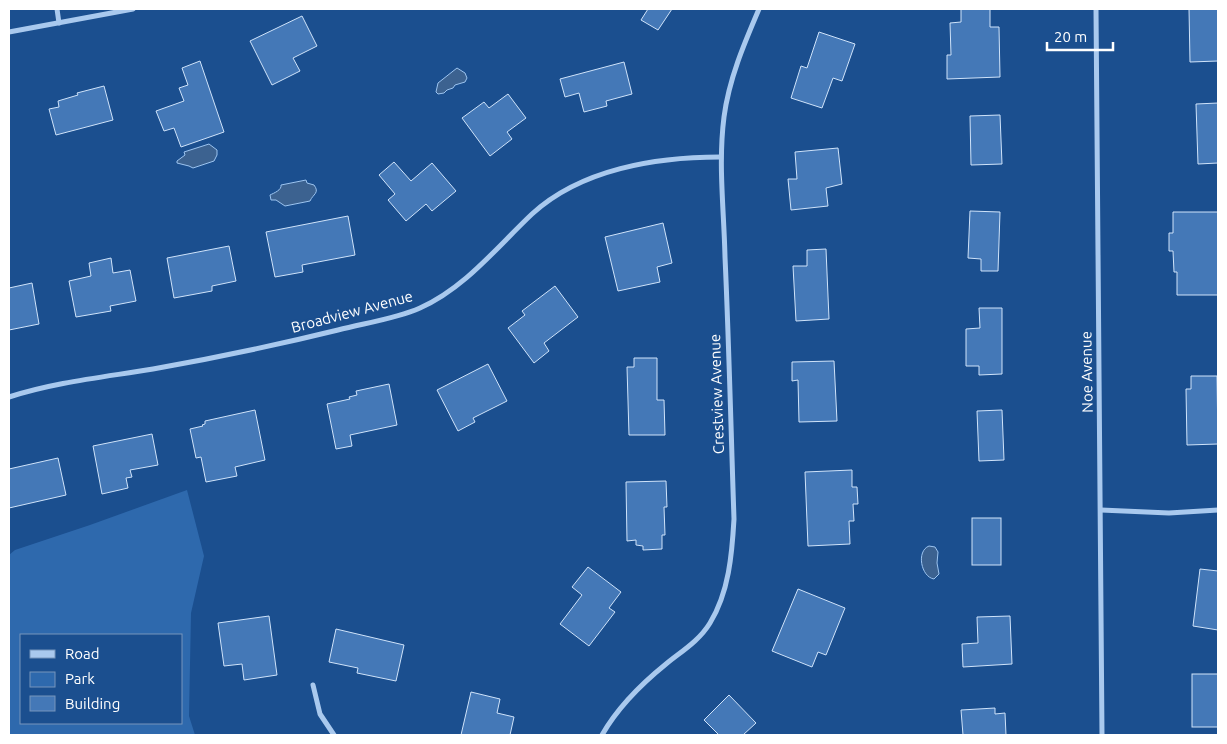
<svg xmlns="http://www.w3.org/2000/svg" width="1227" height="744" font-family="Ubuntu,sans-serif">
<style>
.green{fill:#2e69ad;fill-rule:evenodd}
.water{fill:#3c6290;stroke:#9cc4f0}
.building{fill:#4478b7;stroke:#cfe3fa}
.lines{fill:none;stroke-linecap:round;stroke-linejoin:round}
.street{stroke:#a9c9ee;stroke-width:5}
.labels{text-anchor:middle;stroke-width:4;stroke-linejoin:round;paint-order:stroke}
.street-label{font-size:15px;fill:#fff;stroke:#1b4f8f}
</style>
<rect width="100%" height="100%" fill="#1b4f8f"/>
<!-- green -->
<path class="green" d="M187 490 204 556 191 613 189 716 195 735H9V555L15 550 90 525ZM21 635H181V723H21Z"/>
<!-- water -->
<g class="water">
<path d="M457 68 465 73 467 78 465 82 455 85 453 88 447 90 444 93 438 94 436 92 438 83Z"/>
<path d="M209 144 217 150V155L214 161 193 168 189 166 177 163V161L185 155 184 152Z"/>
<path d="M306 180 307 183 314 185C320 193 313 194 310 201L285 206 276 200H271L270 195C274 193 282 190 281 185Z"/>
<path d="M929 546 935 547 938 552 937 563 939 574 934 579C921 577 916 551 929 546Z"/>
</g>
<!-- building -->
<g class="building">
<path d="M648 9H672L658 30 641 20Z"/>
<path d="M961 9H990V27H999L1000 77 947 79V55H951L950 23 961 22Z"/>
<path d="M1189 9H1218V61L1190 62Z"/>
<path d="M302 16 317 46 293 58 300 71 272 85 250 41Z"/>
<path d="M819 32 855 44 842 81 833 78 822 108 791 98 801 66 807 68Z"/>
<path d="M200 61 224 132 181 147 174 128 164 131 156 111 184 101 179 88 188 85 182 68Z"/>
<path d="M624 62 632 94 606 101 607 106 584 112 579 93 565 97 560 79Z"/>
<path d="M104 86 113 120 56 135 49 109 59 107 58 101 78 95 77 93Z"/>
<path d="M508 94 526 118 507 132 512 139 490 156 462 118 484 102 489 108Z"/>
<path d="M1218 103V163L1198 164 1196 104Z"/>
<path d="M1000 115 1002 164 971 165 970 116Z"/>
<path d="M838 148 842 184 826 188 828 206 791 210 788 179H797L795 152Z"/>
<path d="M394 162 411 181 432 163 456 191 432 211 426 204 406 221 388 200 395 194 379 175Z"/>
<path d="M970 211 1000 212 998 271H981V259L968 258Z"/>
<path d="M1173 212H1218V295H1177V272H1174L1173 251H1169V233H1173Z"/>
<path d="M348 216 355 255 302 265 303 272 275 277 266 232Z"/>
<path d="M663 223 672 263 657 267 660 282 618 291 605 237Z"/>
<path d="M229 246 236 281 212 286V291L174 298 167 258Z"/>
<path d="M826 249 829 319 796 321 793 266H807V250Z"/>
<path d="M111 258 113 273 130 270 136 301 110 306 111 311 76 317 69 281 91 276 89 263Z"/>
<path d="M32 283 39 324 9 330V288Z"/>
<path d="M555 286 578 317 544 343 549 351 534 363 508 328 525 315 522 311Z"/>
<path d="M979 308H1002V374L979 375V366H966V329L980 328Z"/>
<path d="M634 358H657V400H664L665 435H629L627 367H634Z"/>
<path d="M834 361 837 421 799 422 798 380 792 381V362Z"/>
<path d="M488 364 507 401 473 418 475 422 458 431 437 390Z"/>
<path d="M1191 376H1217L1218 444 1187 445 1186 389H1191Z"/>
<path d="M389 384 397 425 350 435 352 446 336 449 327 404 350 399 349 397 357 395 356 391Z"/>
<path d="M255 410 265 460 235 467 237 476 206 482 201 457 196 458 190 429 203 426 202 425 205 424V421Z"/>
<path d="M1002 410 1004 460 979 461 977 411Z"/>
<path d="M152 434 158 465 130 470 132 477 126 478 128 488 102 494 93 446Z"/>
<path d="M58 458 66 495 9 508V469Z"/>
<path d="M852 470V487H857L858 504H853L854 521H849L850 544 808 546 805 472Z"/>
<path d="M666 481 667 507H664L665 535H662V549L643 550V546L636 545V540L627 541 626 482Z"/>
<rect x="972" y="518" width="29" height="47"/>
<path d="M588 567 621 592 609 608 615 612 589 646 560 624 582 595 572 587Z"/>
<path d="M1200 569 1218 571V630L1193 626Z"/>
<path d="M798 589 845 608 826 655 818 652 812 667 772 651Z"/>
<path d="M269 616 277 675 244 680 242 664 224 666 218 623Z"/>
<path d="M1010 616 1012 664 963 667 962 644 978 643 977 617Z"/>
<path d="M336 629 404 645 396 681 357 673 358 668 329 662Z"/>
<rect x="1192" y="674" width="26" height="53"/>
<path d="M471 692 500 699 497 713 514 717 510 735H461Z"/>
<path d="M729 695 756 723 743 735H719L704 720Z"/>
<path d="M995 708V714L1005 713 1006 735H963L961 710Z"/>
</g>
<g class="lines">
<!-- street -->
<g class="street">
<path d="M57 9 59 23"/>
<path d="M1096 9 1102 735"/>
<path d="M9 32 133 9"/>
<path d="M9 397C55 382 105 377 153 369 215 358 277 345 338 330 365 323 395 319 420 308 465 288 497 247 532 214 581 169 656 157 720 157"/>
<path d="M1101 510 1169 513 1218 510"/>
<path d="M313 685 320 714 334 735"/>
<path d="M602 735C618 707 640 685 666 664 682 651 699 641 710 623 729 592 732 554 734 519 731 432 729 344 725 257 724 210 718 164 724 117 729 79 744 44 759 9"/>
</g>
</g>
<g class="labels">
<!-- street labels -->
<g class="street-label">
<text transform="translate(352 312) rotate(-15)" y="5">Broadview Avenue</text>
<text transform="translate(1087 372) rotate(-91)" y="5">Noe Avenue</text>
<text transform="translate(717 394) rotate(-92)" y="5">Crestview Avenue</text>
</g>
</g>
<!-- border -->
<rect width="1227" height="744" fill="none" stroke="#ffffff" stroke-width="20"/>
<!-- legend -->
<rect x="20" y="634" width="162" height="90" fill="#1b4f8f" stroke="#7695bc"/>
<rect x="30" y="650" width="25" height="8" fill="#a9c9ee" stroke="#7695bc"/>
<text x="65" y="659" font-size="15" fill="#ffffff">Road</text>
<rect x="30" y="672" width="25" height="15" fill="#2e69ad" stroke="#7695bc"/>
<text x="65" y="684" font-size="15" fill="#ffffff">Park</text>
<rect x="30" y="696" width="25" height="15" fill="#4478b7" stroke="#7695bc"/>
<text x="65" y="709" font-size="15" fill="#ffffff">Building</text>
<!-- scale -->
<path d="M1047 42v8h66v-8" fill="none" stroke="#ffffff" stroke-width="2.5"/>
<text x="1054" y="42" font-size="15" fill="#ffffff" stroke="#1b4f8f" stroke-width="4" paint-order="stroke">20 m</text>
</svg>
